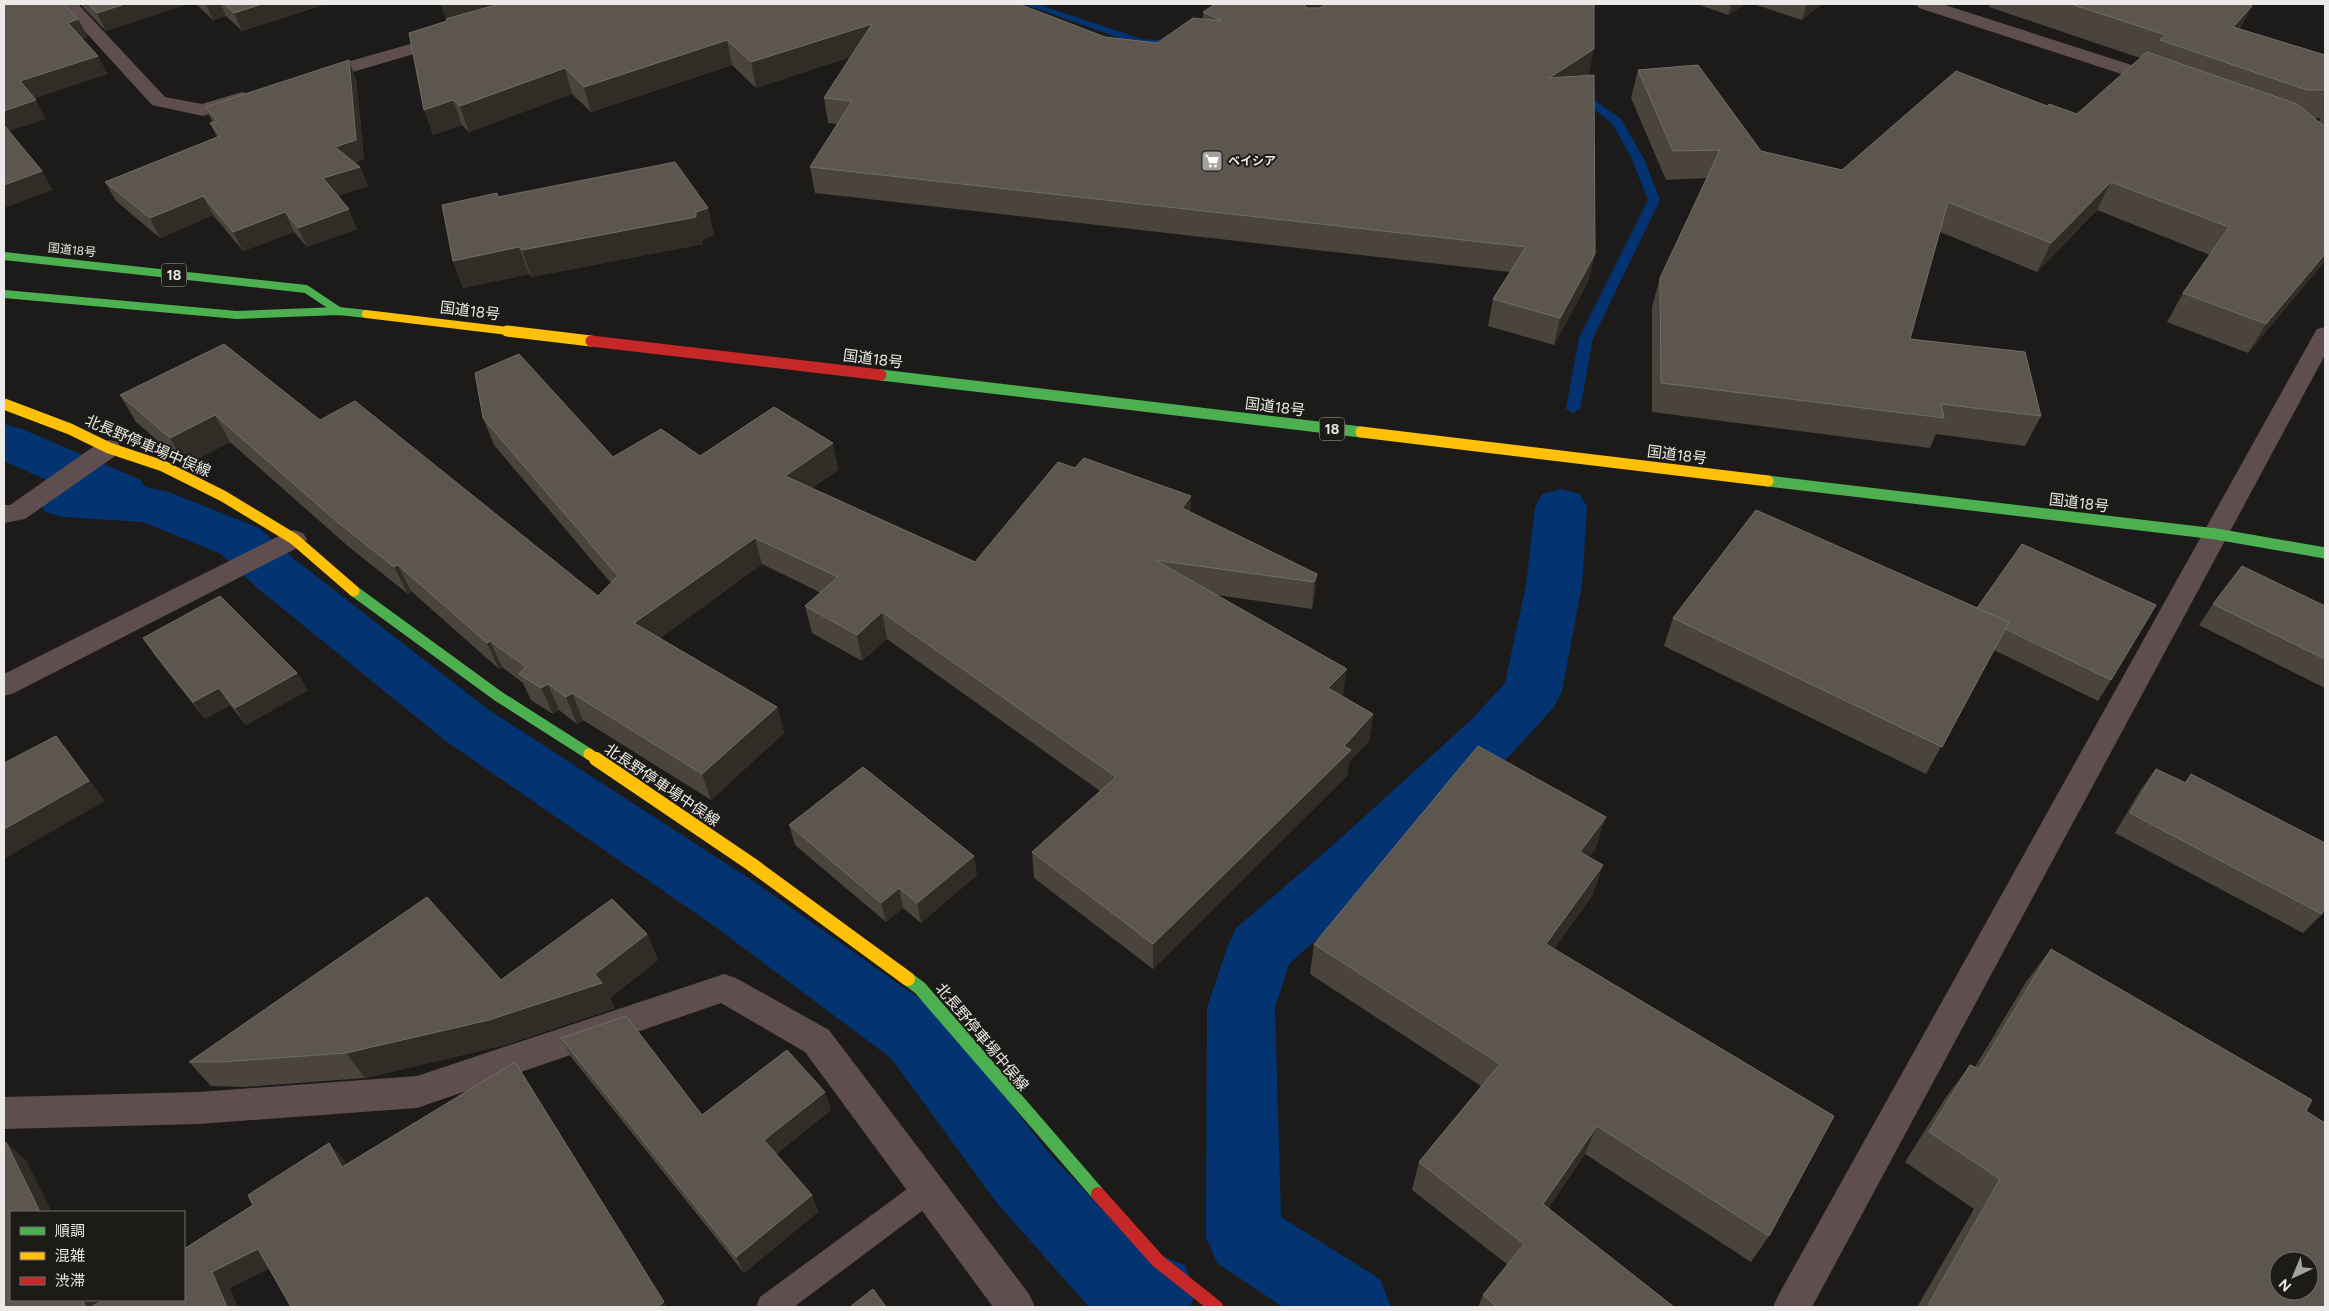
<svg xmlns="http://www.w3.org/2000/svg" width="2329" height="1311" font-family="Figtree,'Noto Sans JP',sans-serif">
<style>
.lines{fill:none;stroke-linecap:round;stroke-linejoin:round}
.stream{fill:#033371;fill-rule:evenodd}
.canal{fill:#033371;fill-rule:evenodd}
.lane{fill:#5f4e50;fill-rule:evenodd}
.street{fill:#5f4e50;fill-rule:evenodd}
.fast-far2{stroke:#4caf50;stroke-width:8}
.fast-far1{stroke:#4caf50;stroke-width:11}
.fast{stroke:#4caf50;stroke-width:14}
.slow-far2{stroke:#ffc107;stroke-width:8}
.slow-far1{stroke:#ffc107;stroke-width:11}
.slow{stroke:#ffc107;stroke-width:14}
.jam-far1{stroke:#c62828;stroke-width:11}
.jam{stroke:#c62828;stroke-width:14}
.wall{fill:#4a443c;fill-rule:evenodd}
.shaded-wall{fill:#302c26}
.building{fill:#5c564e;stroke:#726d66;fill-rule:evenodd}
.labels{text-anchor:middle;stroke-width:4;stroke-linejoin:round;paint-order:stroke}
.far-poi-label{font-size:12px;font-weight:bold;fill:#eceae8;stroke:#1d1b18;text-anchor:start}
.far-street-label{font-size:12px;fill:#eceae8;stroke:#1d1b18}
.shield{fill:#1d1b18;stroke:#aeacaa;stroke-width:1}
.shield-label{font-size:14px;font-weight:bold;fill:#eceae8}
.street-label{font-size:15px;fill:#eceae8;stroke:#1d1b18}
</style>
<rect width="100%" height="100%" fill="#1c1b19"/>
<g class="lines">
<!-- stream -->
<g class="stream">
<path d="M1023 4H1037L1142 39 1179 41 1184 44 1179 47 1137 44Z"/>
<path d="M1577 88 1621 119 1644 159 1660 200 1593 338 1580 409 1573 413 1566 409 1579 338 1648 200 1632 159 1612 123 1573 93 1571 91Z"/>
</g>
<!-- canal -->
<g class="canal">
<path d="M4 424 22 429 141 480 145 487 169 492 259 528 294 559 489 710 756 883 941 1014 1048 1152 1144 1254H1157L1185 1265 1196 1293 1190 1307H1089L996 1202 891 1058 710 923 447 742 256 587 221 554 143 522 64 517 45 512 38 499 45 486 55 484 4 461Z"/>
<path d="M1561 489 1580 494 1587 507 1582 585 1562 691 1554 707 1514 751 1378 884 1289 964 1275 1008 1281 1217 1380 1279 1391 1307H1283L1217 1263 1206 1237 1207 1008 1227 948 1236 928 1332 846 1472 719 1505 683 1526 585 1535 507 1542 494Z"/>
</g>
<!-- lane -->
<path class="lane" d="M928 1177 938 1181 942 1190 938 1199 794 1307H756L760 1297 918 1181Z"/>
<!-- street -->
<g class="street">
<path d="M60 4H78L165 97 202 104 242 92 249 94 251 98 249 102 203 116 152 105Z"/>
<path d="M1916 4H1942L2169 77 2171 81 2169 85 2162 87 2155 85 1919 8Z"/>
<path d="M449 33 455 34 458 38 455 42 315 83 308 81 306 77 308 73Z"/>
<path d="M2325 327V355L1812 1307H1773L1779 1294 2314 334 2317 329Z"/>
<path d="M109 440 118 442 121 448 118 454 25 519 4 523V505H10L100 442Z"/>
<path d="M294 530 303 533 307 539 303 545 14 693 4 696V674L285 533Z"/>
<path d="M724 974 736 978 829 1030 1029 1294 1035 1307H993L805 1052 721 1003 417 1108 198 1124 4 1129V1097L198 1092 417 1076Z"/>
</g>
<!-- fast-far2 -->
<g class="fast-far2">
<path d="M4 256 306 289 339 311"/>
<path d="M4 294 237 315 339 311 366 314"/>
</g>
<!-- fast-far1 -->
<g class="fast-far1">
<path d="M881 375 1361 432"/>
<path d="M1768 481 2216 534 2325 553"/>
<path d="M354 591 498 696 589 754"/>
</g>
<!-- fast -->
<path class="fast" d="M908 979 920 988 1098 1194"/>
<!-- slow-far2 -->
<path class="slow-far2" d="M366 314 517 332"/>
<!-- slow-far1 -->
<g class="slow-far1">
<path d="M507 331 591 341"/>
<path d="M4 404 70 429 109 448 163 466 223 496 294 539 354 591"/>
<path d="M1361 432 1768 481"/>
<path d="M589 754 598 760"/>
</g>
<!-- slow -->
<path class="slow" d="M596 759 751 864 908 979"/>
<!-- jam-far1 -->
<path class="jam-far1" d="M591 341 881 375"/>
<!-- jam -->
<path class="jam" d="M1098 1194 1158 1261 1216 1307"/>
</g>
<!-- wall -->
<g class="wall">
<path d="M80 4H188L106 31Z"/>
<path d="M196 4H326L242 31 226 16 213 20Z"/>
<path d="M441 4 1105 37 1157 43 1203 19V12L1589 74 1586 76 1589 280 1554 345 1488 326 1493 299 1510 272 815 193 810 167 837 124 828 123 824 98 850 57 756 88 732 65 591 112 572 94 469 132 462 125 433 135 447 21Z"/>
<path d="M1697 4H1745L1728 15Z"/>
<path d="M1753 4H1822L1802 20Z"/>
<path d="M1990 4H2244L2240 29 2325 55V261L2248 353 2167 322 2183 293 2210 255 2097 210 2037 272 1940 232 1910 339 2041 416 2025 446 1936 434 1930 448 1652 412V307L1660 278 1707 178 1666 180 1631 98 1638 70 1761 151 1842 170 2047 106 2077 114 2140 58 1989 7ZM2314 118H2321L2319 121Z"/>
<path d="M356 79 364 159 355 163 360 167 368 186 337 196 357 229 307 247 294 232 243 251 213 215 160 238 116 201 105 182 217 137 210 123H213L205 107Z"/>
<path d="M498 197 708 208 714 235 703 240V244L531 277 529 274 463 288 453 261Z"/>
<path d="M120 395 320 420 598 596 611 583 494 445 483 418 613 457 700 456 833 443 838 470 812 488 975 562 1191 512 1317 574 1314 600 1312 609 1217 595 1343 696 1373 714 1369 741 1349 762 1347 776 1153 969 1034 878 1032 852 1100 791 887 639 862 661 812 633 805 606 821 593 762 564 660 638 777 707 784 733 711 800 583 720 577 724 559 710 553 714 531 700 523 683 502 667 499 669 411 591 408 594 349 547 230 442 186 465 136 422Z"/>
<path d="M1756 510 2111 680 2098 701 1994 650 1926 774 1664 646 1673 618Z"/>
<path d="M2213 604 2325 606V688L2199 625Z"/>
<path d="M143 638 297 673 308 690 246 725 230 705 205 719 155 656Z"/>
<path d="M2156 769 2184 783 2191 774 2322 914 2303 933 2115 833 2141 789Z"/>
<path d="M789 825 977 875 921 923 903 908 886 922 795 845Z"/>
<path d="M1596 848 1589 857 1603 865 1592 896 1554 949 1769 1236 1751 1262 1585 1154 1548 1208 1674 1307H1478L1483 1295 1508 1265 1412 1190 1419 1162 1481 1086 1310 974 1314 944Z"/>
<path d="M647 934 658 960 610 998 615 1008 505 1045 365 1078 243 1087 211 1086 189 1062 501 980Z"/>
<path d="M2051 949 2306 1111 2325 1307H1917L1974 1209 1905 1162 1946 1097 1970 1065 1975 1067 2026 982Z"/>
<path d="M561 1038 702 1115 825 1092 831 1110 776 1154 812 1195 818 1212 744 1273 571 1057Z"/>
</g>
<!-- shaded-wall -->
<g class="shaded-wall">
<path d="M125 4H188L106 31 97 13Z"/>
<path d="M206 4H221L226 16 213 20Z"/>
<path d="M262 4H326L242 31 234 13Z"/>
<path d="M446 4H540L450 30 441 5Z"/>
<path d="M1302 4H1331L1300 27Z"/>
<path d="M1731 4H1745L1728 15Z"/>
<path d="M1807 4H1822L1802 20Z"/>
<path d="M2252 6 2238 33 2233 27Z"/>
<path d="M78 19 88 37 77 41 68 23Z"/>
<path d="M872 24 875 49 756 88 751 62Z"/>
<path d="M727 40 732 65 591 112 584 87Z"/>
<path d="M1594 49 1589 74 1545 104 1549 78Z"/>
<path d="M98 56 108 74 30 100 20 81Z"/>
<path d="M349 60 356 79 364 159 343 167 335 147Z"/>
<path d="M565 68 572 94 469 132 460 106Z"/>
<path d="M36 100 46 119 6 132 4 129V111Z"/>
<path d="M453 100 462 125 433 135 424 110Z"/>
<path d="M360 167 368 186 331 198 323 178Z"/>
<path d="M42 171 53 190 4 208V185Z"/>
<path d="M2111 182 2097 210 2037 272 2051 243Z"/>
<path d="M203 196 213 215 160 238 150 218Z"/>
<path d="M708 208 714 235 703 240V244L531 277 522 250 696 212Z"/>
<path d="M349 209 357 229 307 247 298 228Z"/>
<path d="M285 212 294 232 243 251 233 232Z"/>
<path d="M519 247 529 274 463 288 453 261Z"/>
<path d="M1595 254 1589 280 1554 345 1560 318Z"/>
<path d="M2325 254V261L2248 353 2266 324Z"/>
<path d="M215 415 230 442 186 465 170 438Z"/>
<path d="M833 443 838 470 791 503 785 476Z"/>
<path d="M1191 496V522L1182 508Z"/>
<path d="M755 538 762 564 644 650 634 623Z"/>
<path d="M398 565 411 591 408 594 394 567Z"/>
<path d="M1317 574 1314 600 1312 609 1314 582Z"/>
<path d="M882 612 887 639 862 661 857 635Z"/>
<path d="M490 641 502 667 499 669 487 643Z"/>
<path d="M1347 669 1343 696 1325 714 1328 688Z"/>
<path d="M297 673 308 690 246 725 235 708Z"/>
<path d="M548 684 559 710 553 714 541 688Z"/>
<path d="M219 688 230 705 205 719 193 702Z"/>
<path d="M572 693 583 720 577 724 566 697Z"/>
<path d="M777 707 784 733 711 800 702 774Z"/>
<path d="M1373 714 1369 741 1349 762 1347 776 1153 969V944Z"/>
<path d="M56 736 72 756 105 801 4 859V829Z"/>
<path d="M1606 817 1596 848 1570 884 1580 852Z"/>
<path d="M974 856 977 875 921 923 917 903Z"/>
<path d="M1603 865 1592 896 1536 974 1546 944Z"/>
<path d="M899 888 903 908 886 922 881 903Z"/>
<path d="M647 934 658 960 610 998 615 1008 505 1045 365 1078 346 1053 595 974Z"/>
<path d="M825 1092 831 1110 772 1157 764 1140Z"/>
<path d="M1597 1126 1585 1154 1532 1230 1543 1204Z"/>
<path d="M6 1142 26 1160 52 1212H40Z"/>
<path d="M329 1143 344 1160 357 1184 342 1167Z"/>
<path d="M812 1195 818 1212 744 1273 736 1257Z"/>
<path d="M258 1249 275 1266 230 1288 238 1307H227L212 1272Z"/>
<path d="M82 1300H96L99 1307H86Z"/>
<path d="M664 1302 667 1307H657Z"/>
</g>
<!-- building -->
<g class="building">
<path d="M4 4H64L78 19 68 23 98 56 20 81 36 100 4 111Z"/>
<path d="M88 4H125L97 13Z"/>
<path d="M224 4H262L234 13Z"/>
<path d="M499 4H1019L1105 37 1157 43 1193 18 1222 21 1203 12 1215 4H1303L1307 8H1320L1325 4H1594V49L1549 78 1594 75 1595 254 1560 318 1493 299 1526 247 810 167 852 101 824 98 872 24 751 62 727 40 584 87 565 68 460 106 453 100 424 110 409 33 447 21 446 19Z"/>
<path d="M2071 4H2244L2252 6 2233 27 2325 55V90H2307L2160 40 2166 35Z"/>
<path d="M2147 52 2297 104 2325 127V254L2266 324 2183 293 2229 227 2111 182 2051 243 1948 202 1910 339 2025 352 2041 416 1941 404 1944 418 1661 383 1660 278 1720 150 1673 151 1638 70 1698 65 1761 151 1842 170 1956 71 2047 106 2049 104 2077 114Z"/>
<path d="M349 60 356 140 335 147 360 167 323 178 349 209 298 228 285 212 233 232 203 196 150 218 105 182 220 136 210 123 217 121 205 107Z"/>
<path d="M4 125 42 171 4 185Z"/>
<path d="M675 162 708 208 696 212V217L522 250 519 247 453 261 442 205 497 193 498 197Z"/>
<path d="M224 344 320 420 355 401 598 596 618 576 483 418 475 373 519 354 613 457 661 429 700 456 774 407 833 443 785 476 975 562 1058 462 1075 468 1084 458 1191 496 1182 508 1317 574 1314 582 1155 560 1347 669 1328 688 1373 714 1344 746 1351 750 1153 944 1032 852 1116 777 882 612 857 635 805 606 838 577 755 538 634 623 777 707 702 774 572 693 566 697 548 684 541 688 519 674 526 667 490 641 487 643 398 565 394 567 335 520 215 415 170 438 120 395Z"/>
<path d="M1756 510 2009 622 1942 747 1673 618Z"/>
<path d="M2022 544 2156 605 2111 680 2005 629 2009 622 1977 608Z"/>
<path d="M2242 566 2325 606V659L2213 604Z"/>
<path d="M220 596 297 673 235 708 219 688 193 702 143 638Z"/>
<path d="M56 736 89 781 4 829V763Z"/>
<path d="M1478 746 1606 817 1580 852 1603 865 1546 944 1834 1116 1769 1236 1597 1126 1543 1204 1674 1307H1497L1483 1295 1524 1244 1419 1162 1500 1064 1314 944Z"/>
<path d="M863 767 974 856 917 903 899 888 881 903 789 825Z"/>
<path d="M2156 769 2186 783 2191 774 2325 843V906L2322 914 2130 813Z"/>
<path d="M427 897 501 980 612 899 647 934 595 974 602 983 489 1020 346 1053 221 1062H189Z"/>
<path d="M2051 949 2312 1100 2306 1111 2325 1123V1307H1927L2000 1179 1929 1132 1970 1065 1979 1069ZM2279 1261H2309V1291H2279Z"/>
<path d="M626 1016 702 1115 787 1050 825 1092 764 1140 812 1195 736 1257 561 1038Z"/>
<path d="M515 1062 664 1302 657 1307H291L258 1249 212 1272 227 1307H91L103 1300H184V1249L253 1205 248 1195 329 1143 342 1167Z"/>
<path d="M6 1142 40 1212H11V1300H82L86 1307H4V1144Z"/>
<path d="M873 1289 886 1307H850Z"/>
</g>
<!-- icons -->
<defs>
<g id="supermarket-square" transform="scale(1.125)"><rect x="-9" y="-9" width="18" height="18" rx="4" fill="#a3a2a0" stroke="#1d1b18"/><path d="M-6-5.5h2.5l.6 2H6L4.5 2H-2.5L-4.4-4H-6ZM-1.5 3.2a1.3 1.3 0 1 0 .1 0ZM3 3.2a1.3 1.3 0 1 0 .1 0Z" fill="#fff"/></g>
</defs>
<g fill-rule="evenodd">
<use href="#supermarket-square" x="1212" y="161"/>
</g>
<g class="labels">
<!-- far-poi labels -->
<g class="far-poi-label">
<text x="1228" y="165">ベイシア</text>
</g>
<!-- far-street labels -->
<g class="far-street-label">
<text transform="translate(72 250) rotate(6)" y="4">国道18号</text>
</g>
<!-- shield labels -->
<g class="shield">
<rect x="161.5" y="263.5" width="25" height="23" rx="4"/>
<rect x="1319.5" y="417.5" width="25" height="23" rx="4"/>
</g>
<g class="shield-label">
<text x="174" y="280">18</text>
<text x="1332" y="434">18</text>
</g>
<!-- street labels -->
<g class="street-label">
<text transform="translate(470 311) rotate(7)" y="5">国道18号</text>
<text transform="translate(873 359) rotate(7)" y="5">国道18号</text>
<text transform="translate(1275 407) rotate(7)" y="5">国道18号</text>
<text transform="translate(148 446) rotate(23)" y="5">北長野停車場中俣線</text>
<text transform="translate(1677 455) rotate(7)" y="5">国道18号</text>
<text transform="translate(2079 503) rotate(7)" y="5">国道18号</text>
<text transform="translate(662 785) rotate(34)" y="5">北長野停車場中俣線</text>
<text transform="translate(982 1037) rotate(50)" y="5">北長野停車場中俣線</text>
</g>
</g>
<!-- border -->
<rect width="2329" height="1311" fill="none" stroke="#eceae8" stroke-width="10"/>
<!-- legend -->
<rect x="10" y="1211" width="175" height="90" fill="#1d1b18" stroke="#706e6b"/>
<rect x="20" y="1227" width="25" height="8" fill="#4caf50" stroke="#706e6b"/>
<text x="55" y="1236" font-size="15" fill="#eceae8">順調</text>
<rect x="20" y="1252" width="25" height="8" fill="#ffc107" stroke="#706e6b"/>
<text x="55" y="1261" font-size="15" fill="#eceae8">混雑</text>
<rect x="20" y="1277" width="25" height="8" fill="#c62828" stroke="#706e6b"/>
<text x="55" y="1286" font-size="15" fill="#eceae8">渋滞</text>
<!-- north arrow -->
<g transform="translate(2294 1276) rotate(224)"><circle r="24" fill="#1d1b18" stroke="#706e6b"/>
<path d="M0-4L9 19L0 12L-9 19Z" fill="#a3a2a0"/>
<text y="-8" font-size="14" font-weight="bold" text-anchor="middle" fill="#eceae8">N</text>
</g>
</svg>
